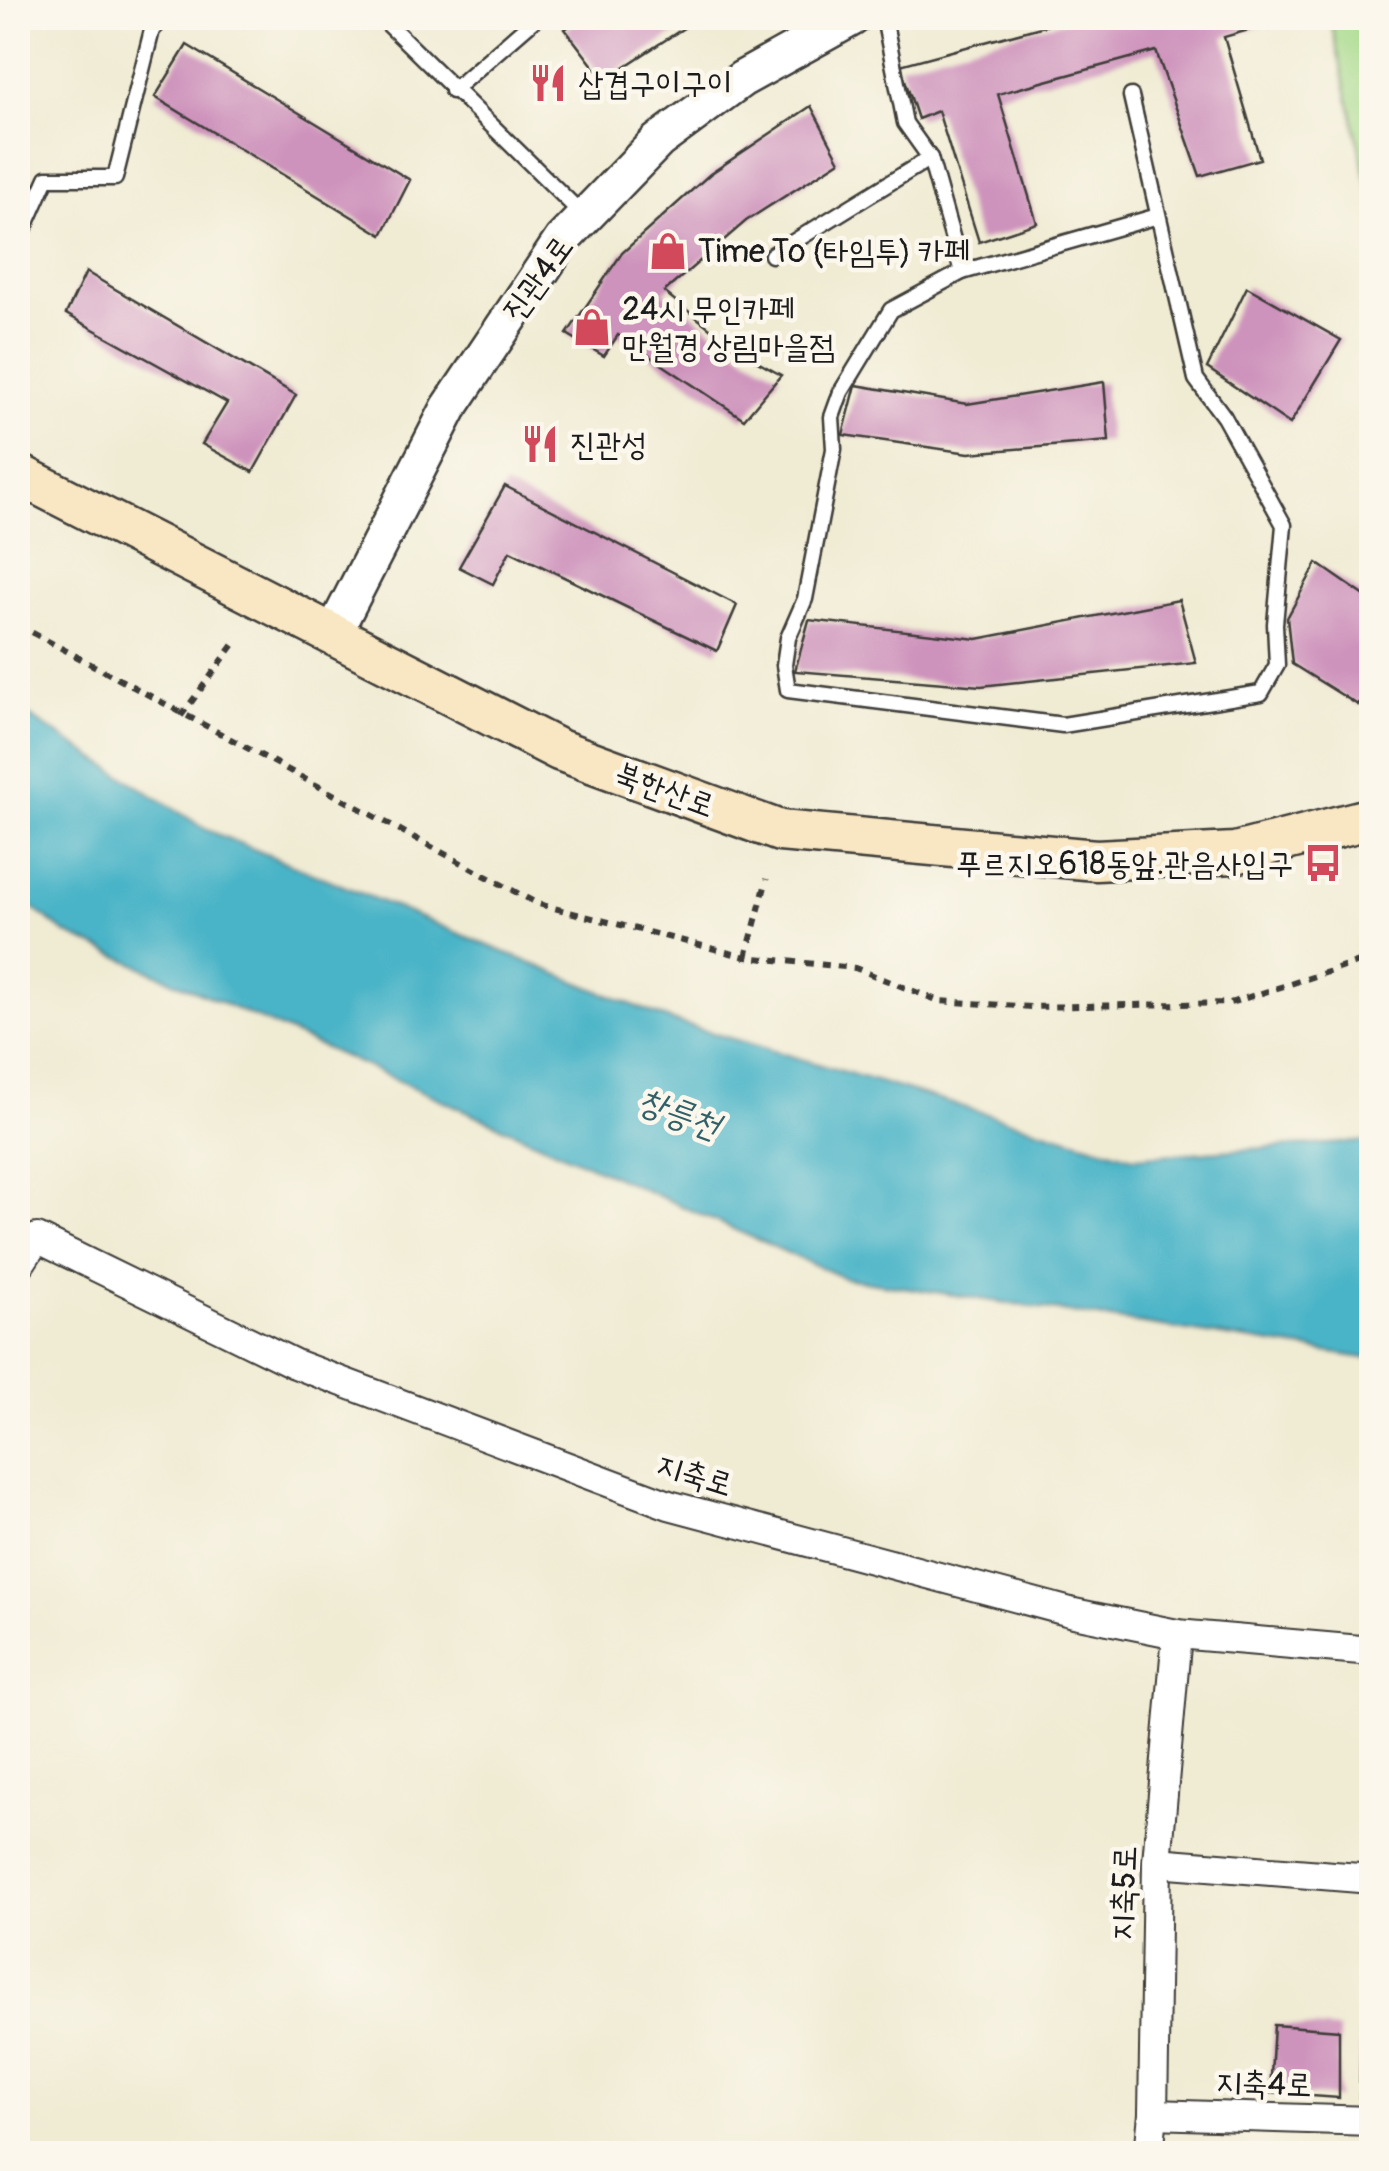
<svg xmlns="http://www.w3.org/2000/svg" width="1389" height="2171" font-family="Pangolin,'Poor Story',sans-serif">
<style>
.green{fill:#a5d989;stroke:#607a52;stroke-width:2.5}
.water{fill:#4ab4c7;stroke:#336872;stroke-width:2.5}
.building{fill:#ce93bc}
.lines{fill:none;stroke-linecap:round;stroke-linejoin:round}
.service-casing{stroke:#3c3b37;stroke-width:19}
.minor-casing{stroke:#3c3b37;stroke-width:32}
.tertiary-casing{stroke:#3c3b37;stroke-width:40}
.secondary-casing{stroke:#3c3b37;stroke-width:45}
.path{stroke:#3c3b37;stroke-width:6;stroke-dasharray:8 8;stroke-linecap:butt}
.service{stroke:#fff;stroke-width:14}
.minor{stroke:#fff;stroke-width:28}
.tertiary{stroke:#fff;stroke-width:35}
.secondary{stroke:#f9e7c3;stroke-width:40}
.labels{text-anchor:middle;stroke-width:9;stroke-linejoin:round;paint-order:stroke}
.poi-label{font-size:32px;fill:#1c1c1c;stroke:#fbf7ec;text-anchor:start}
.street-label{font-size:32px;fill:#1c1c1c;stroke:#fbf7ec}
.water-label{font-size:35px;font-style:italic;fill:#316069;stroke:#fbf7ec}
</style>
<rect width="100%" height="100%" fill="#fbf7ec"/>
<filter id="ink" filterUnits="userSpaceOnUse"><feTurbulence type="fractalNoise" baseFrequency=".01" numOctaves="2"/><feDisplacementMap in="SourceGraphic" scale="20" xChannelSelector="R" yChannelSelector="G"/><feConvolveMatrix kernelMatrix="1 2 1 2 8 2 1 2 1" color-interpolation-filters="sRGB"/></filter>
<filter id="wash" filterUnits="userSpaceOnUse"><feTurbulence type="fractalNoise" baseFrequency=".0048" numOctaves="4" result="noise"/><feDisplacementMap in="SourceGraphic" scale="40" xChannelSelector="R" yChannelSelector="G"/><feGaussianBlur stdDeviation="2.25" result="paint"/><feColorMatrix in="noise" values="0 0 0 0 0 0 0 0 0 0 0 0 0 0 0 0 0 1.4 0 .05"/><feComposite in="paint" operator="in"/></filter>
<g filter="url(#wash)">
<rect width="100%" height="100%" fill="#f0ebd3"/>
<!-- green -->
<path class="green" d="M1330 18H1371V198Z"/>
<!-- water -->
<path class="water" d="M18 709 207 830 672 1021 1133 1157 1371 1141V1359L844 1278 67 934 18 897Z"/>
<g id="blocks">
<!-- building -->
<g class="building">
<path d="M581 18H699L604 80 565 29Z"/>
<path d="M1074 18H1265L1266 25 1224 37 1260 159 1200 176 1156 51 998 94 1037 223 979 242 938 111 918 119 900 65Z"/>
<path d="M187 45 410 180 382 235 155 97Z"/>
<path d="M811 106 840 161 746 221 664 292 743 354 781 375 744 419 618 335 604 356 567 334 622 253 710 174Z"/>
<path d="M86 272 296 395 253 472 202 444 227 403 66 314Z"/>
<path d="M1247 287 1341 340 1290 424 1207 368Z"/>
<path d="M1104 382 1109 441 969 453 843 435 856 385 967 404Z"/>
<path d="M505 486 737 605 717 651 510 551 493 584 459 567Z"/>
<path d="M1317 563 1372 601V682L1358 705 1292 664 1287 618Z"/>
<path d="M1179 600 1196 663 981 686 795 671 809 620 977 639Z"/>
<path d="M1274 2025 1339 2030V2098L1270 2093Z"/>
<path d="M1361 2025H1372V2099L1359 2098Z"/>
</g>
</g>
</g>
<g filter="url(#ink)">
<use href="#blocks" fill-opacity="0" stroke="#3c3b37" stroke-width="2.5"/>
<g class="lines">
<!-- service casing -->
<g class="service-casing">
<g id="service">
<path d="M382 18 584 216"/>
<path d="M884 18 905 123 930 158 962 272"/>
<path d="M452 91 536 18"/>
<path d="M1131 96 1196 379 1224 417 1284 525 1275 624 1277 665 1261 693 1063 725 788 690 784 665 788 638 805 599 834 449 832 417 841 392 891 310 962 272 1158 216"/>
<path d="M18 243 47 178H115L152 30 164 18"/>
<path d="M772 255 930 158"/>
</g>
</g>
<!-- minor casing -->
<g class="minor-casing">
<g id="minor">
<path d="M18 1267 37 1238 295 1364 669 1505 1074 1613 1177 1634 1372 1651"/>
<path d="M1157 1862 1372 1879"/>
<path d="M1153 2114 1372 2121"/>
<path d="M1149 2154 1153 2114 1157 1862 1177 1634"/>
</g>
</g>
<!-- tertiary casing -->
<g class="tertiary-casing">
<path id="tertiary" d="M332 636 449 408 562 240 658 141 742 79 852 18"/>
</g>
<!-- secondary casing -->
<g class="secondary-casing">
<path id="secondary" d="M18 474 559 750 780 831 1096 860 1235 853 1372 818"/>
</g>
<!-- path -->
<g class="path">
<path d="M18 625 538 904 746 957 855 968 939 1001 1032 1007 1230 1003 1372 958"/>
<path d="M181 716 235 643"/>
<path d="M746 957 767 879"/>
</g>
<!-- service -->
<use href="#service" class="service"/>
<!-- minor -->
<use href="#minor" class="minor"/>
<!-- tertiary -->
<use href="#tertiary" class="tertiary"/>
<!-- secondary -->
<use href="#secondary" class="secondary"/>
</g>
</g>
<!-- icons -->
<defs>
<g id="restaurant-bare" transform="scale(3)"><path d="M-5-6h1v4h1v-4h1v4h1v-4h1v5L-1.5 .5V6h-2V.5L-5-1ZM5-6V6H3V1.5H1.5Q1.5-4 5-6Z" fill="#d1495b" stroke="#fbf7ec" stroke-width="2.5" paint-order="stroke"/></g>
<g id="shop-bare" transform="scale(3)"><path d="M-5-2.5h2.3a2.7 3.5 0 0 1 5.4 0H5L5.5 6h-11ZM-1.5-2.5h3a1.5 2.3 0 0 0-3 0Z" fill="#d1495b" stroke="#fbf7ec" stroke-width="2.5" paint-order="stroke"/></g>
<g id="bus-bare" transform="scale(3)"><path d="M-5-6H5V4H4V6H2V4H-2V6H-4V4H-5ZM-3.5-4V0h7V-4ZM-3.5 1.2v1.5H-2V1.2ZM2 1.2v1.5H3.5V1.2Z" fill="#d1495b" stroke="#fbf7ec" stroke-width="2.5" paint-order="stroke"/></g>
</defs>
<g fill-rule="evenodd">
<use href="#restaurant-bare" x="548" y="83"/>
<use href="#shop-bare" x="668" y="251"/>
<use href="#shop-bare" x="592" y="327"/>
<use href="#restaurant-bare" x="540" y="444"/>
<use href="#bus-bare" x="1323" y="863"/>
</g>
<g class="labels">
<!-- poi labels -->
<g class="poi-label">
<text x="578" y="94">삽겹구이구이</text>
<text x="698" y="262">Time To (타임투) 카페</text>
<text x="622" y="320">24시 무인카페<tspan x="622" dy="37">만월경 상림마을점</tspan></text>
<text x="570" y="455">진관성</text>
<text x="1293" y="874" text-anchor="end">푸르지오618동앞.관음사입구</text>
</g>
<!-- street labels -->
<g class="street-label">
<text transform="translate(537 278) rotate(-54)" y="11">진관4로</text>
<text transform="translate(665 789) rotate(20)" y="11">북한산로</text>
<text transform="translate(695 1474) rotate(17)" y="11">지축로</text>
<text transform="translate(1123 1893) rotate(-88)" y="11">지축5로</text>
<text transform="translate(1264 2083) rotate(2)" y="11">지축4로</text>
</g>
<!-- water labels -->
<g class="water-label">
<text transform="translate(679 1113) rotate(20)" y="12">창릉천</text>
</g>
</g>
<!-- margin -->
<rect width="1389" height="2171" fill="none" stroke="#fbf7ec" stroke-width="60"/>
</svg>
